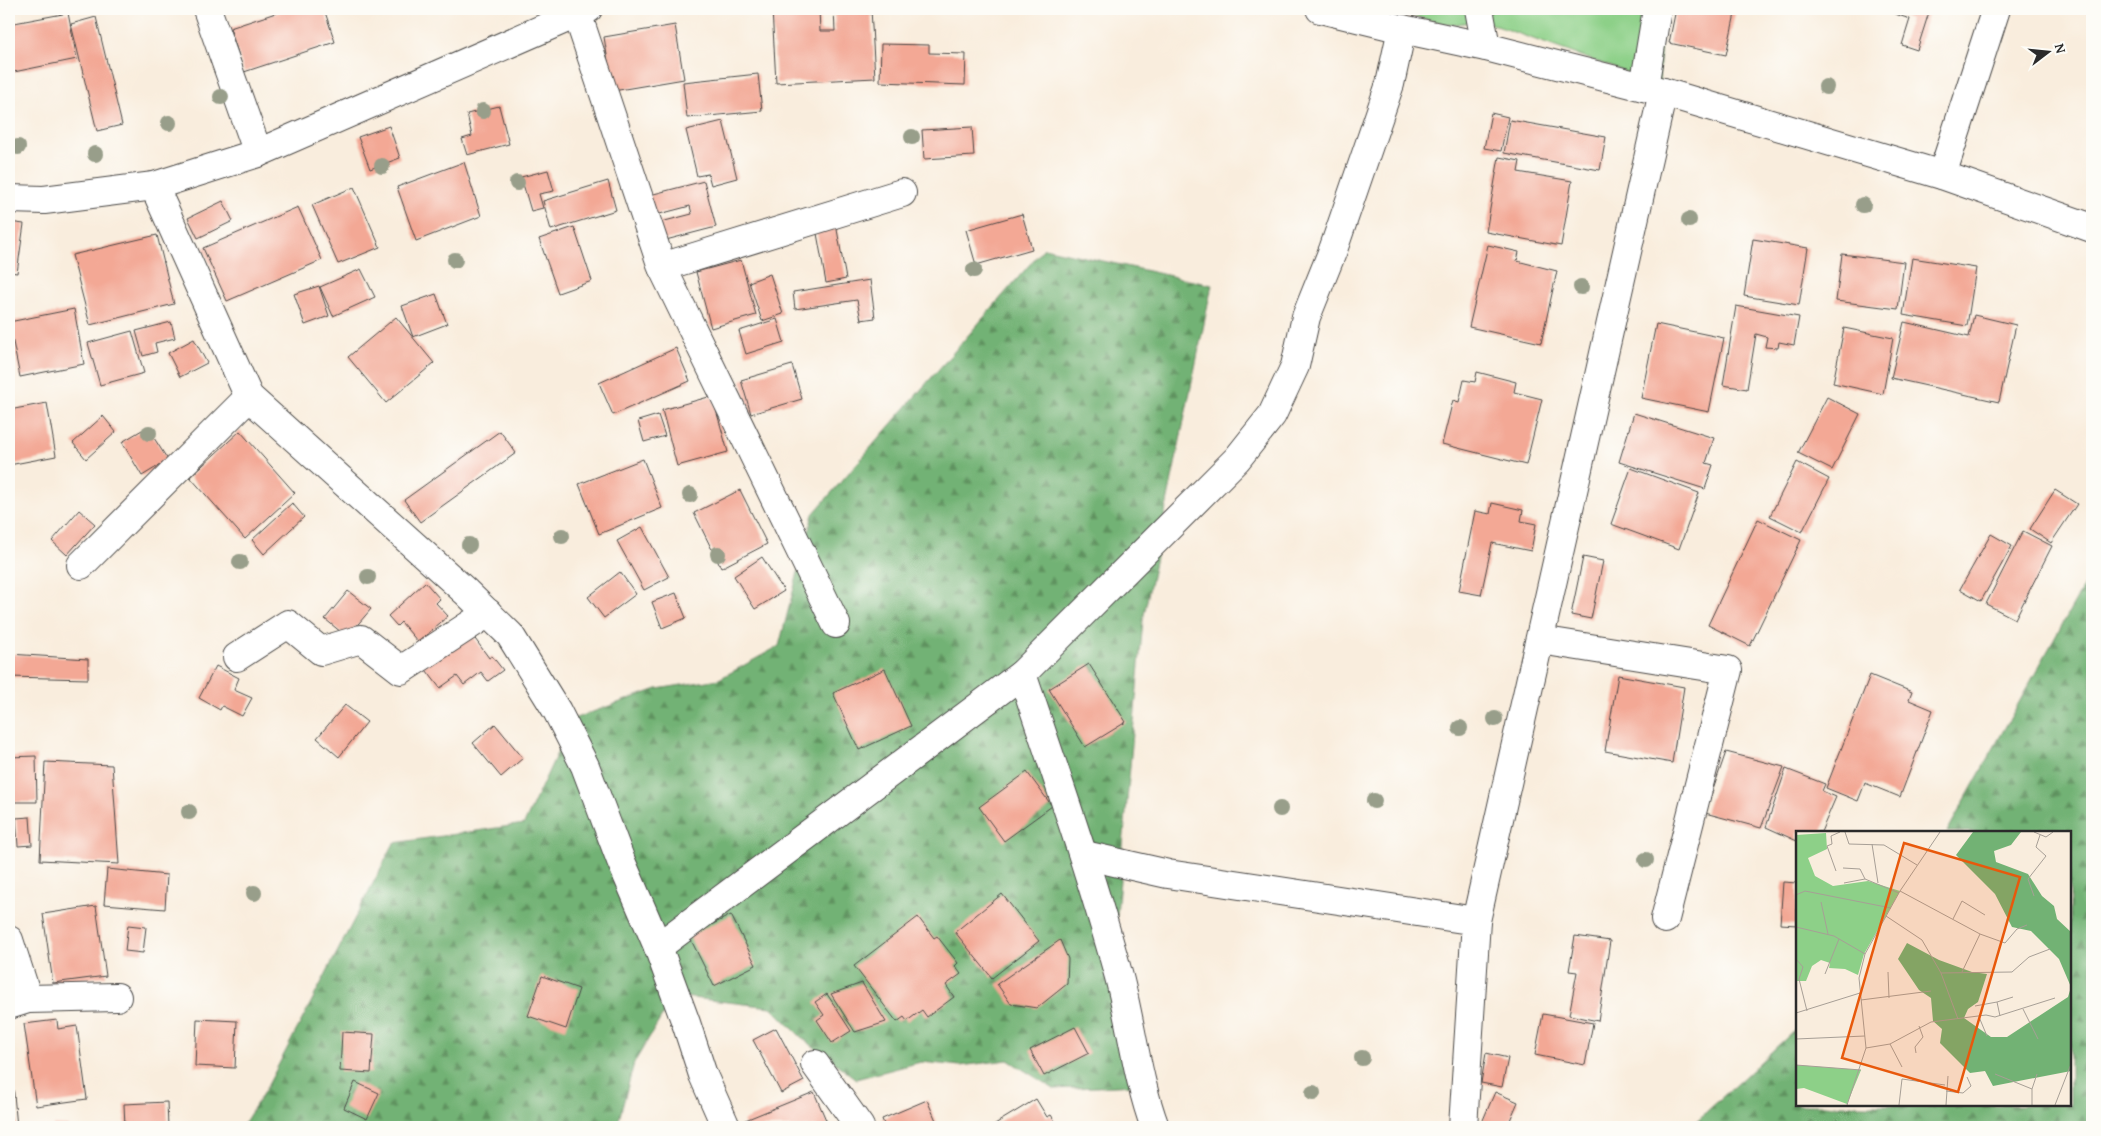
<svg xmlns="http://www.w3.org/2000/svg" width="2101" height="1136" font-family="'Gentium Book Plus',serif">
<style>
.green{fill:#8dd088;stroke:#5c7e5a}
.forest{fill:url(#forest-firs);stroke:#4e6e50}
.building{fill:#f3a895}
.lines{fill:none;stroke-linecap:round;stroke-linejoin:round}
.minor-casing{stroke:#4a4846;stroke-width:30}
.minor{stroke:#fff;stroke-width:28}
.tree{fill:#989e8a}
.inset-road{fill:none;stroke:#a79f96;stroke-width:1}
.view{fill:#e8590c;fill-opacity:0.15;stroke:#e8590c;stroke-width:2.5}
.inset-edge{fill:none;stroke:#2b2b2b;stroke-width:2.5}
</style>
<defs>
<pattern id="forest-firs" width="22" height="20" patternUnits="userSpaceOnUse" patternTransform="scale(1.25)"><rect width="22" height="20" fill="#72b274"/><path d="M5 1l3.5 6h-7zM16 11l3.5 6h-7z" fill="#5e915f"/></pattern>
</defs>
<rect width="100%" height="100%" fill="#fdfcf7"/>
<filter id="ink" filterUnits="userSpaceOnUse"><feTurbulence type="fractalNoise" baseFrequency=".02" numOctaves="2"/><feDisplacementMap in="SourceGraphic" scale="10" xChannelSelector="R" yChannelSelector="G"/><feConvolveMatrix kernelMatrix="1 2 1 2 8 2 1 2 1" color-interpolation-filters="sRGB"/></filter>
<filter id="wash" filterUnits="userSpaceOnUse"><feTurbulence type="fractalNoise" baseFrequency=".0096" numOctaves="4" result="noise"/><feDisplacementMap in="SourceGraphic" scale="20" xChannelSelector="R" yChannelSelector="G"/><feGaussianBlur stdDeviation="1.12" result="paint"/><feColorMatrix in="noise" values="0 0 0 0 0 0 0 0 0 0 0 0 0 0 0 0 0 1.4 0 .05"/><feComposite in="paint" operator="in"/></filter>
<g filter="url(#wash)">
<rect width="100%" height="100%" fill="#f9eddd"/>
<!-- green -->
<path class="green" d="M1380 9H1662L1659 84 1480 20 1452 25Z"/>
<!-- forest -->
<g class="forest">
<path d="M1044 248 1212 285 1143 620 1114 948 1137 1085 1054 1089 1008 1060 960 1066 921 1062 856 1079 801 1037 771 1007 674 996 634 1063 617 1127H242L267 1087 394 843 524 824 573 719 657 689 719 679 779 646 813 514Z"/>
<path d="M2092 571V1127H1690L1797 1028V1105H2070V832H1947Z"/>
</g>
<g id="blocks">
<!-- building -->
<g class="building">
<path d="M288 9H324L335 42 244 72 230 28Z"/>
<path d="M772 9H819L820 31H835L834 9H871L875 78 776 83Z"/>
<path d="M1676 9H1736L1726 55 1669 43Z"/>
<path d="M1880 9H1930L1917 50 1902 45 1910 19Z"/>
<path d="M2079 9H2092V14Z"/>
<path d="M68 13 77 59 9 73V24Z"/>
<path d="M96 17 122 125 97 131 71 24Z"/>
<path d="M675 25 684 79 613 91 604 37Z"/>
<path d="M881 44 929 45V53L966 54 965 85 880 82Z"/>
<path d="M758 74 762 111 687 118 683 82Z"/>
<path d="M499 106 509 144 467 155 462 139 472 136 467 114Z"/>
<path d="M1491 113 1508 117 1501 151 1484 148Z"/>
<path d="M1510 120 1606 137 1600 170 1504 153Z"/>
<path d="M723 121 737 178 711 185 708 174 697 176 686 130Z"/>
<path d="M389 126 400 158 370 169 358 137Z"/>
<path d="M972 127 974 156 924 159 922 130Z"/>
<path d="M1499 157 1520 161 1518 172 1572 181 1561 246 1486 232Z"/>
<path d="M464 162 481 216 416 241 397 187Z"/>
<path d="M548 170 554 191 539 194 543 208 531 211 521 177Z"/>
<path d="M608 181 616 210 551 230 543 201Z"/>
<path d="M704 181 716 227 662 241 657 223 692 214 690 206 652 216 646 196Z"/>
<path d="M354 187 380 247 338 264 312 205Z"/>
<path d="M223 201 233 221 198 238 188 218Z"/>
<path d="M298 207 322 260 227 301 203 248Z"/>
<path d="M1022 214 1032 249 976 265 966 230Z"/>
<path d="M9 222 24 224 17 273 9 272Z"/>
<path d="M836 224 846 279 826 283 816 228Z"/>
<path d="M574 227 592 281 558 293 539 239Z"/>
<path d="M157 235 174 304 90 325 72 255Z"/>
<path d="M1753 239 1808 248 1799 305 1744 296Z"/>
<path d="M1488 245 1519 252 1517 261 1557 271 1541 343 1469 327Z"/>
<path d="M1842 254 1904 262 1898 309 1836 301Z"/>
<path d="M1912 258 1976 268 1967 326 1903 315Z"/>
<path d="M741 260 756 315 711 328 696 272Z"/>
<path d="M361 269 375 297 333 316 320 287Z"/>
<path d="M770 274 783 314 762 321 749 282Z"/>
<path d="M870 280 875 318 861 320 857 300 795 309 793 292Z"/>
<path d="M319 286 329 316 305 325 294 294Z"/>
<path d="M436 294 447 324 413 337 402 306Z"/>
<path d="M1736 306 1799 317 1794 345 1779 342 1778 348 1765 347 1767 337 1756 334 1747 389 1723 385Z"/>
<path d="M74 309 84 364 20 377 9 322Z"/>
<path d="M1974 315 2016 325 1999 402 1891 378 1904 322 1969 337Z"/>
<path d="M396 317 434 363 386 403 348 357Z"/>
<path d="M777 319 784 342 746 354 739 331Z"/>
<path d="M171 322 175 338 155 343 157 352 143 356 136 331Z"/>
<path d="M1656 324 1724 338 1709 412 1641 398Z"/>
<path d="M1844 328 1893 338 1883 394 1833 383Z"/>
<path d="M132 331 144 373 100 385 88 343Z"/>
<path d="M194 339 207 363 180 377 168 353Z"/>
<path d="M676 348 690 381 613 415 599 383Z"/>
<path d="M792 365 802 399 751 414 741 380Z"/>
<path d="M1477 372 1516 382 1514 392 1542 399 1526 465 1442 444 1453 400 1459 402 1464 380 1475 382Z"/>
<path d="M712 396 728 452 677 466 662 410Z"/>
<path d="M1827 397 1860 414 1832 470 1798 453Z"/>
<path d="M47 403 56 456 9 465V410Z"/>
<path d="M1634 413 1714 438 1706 463 1713 465 1705 489 1619 462Z"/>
<path d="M658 415 665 436 644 442 638 421Z"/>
<path d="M103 416 116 432 86 459 73 443Z"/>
<path d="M147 427 168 460 142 476 122 442Z"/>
<path d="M240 431 295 493 245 539 190 477Z"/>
<path d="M500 431 516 453 420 522 404 500Z"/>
<path d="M643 459 662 508 599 534 579 484Z"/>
<path d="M1797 462 1829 479 1802 532 1770 516Z"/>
<path d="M1631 468 1699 493 1679 549 1611 524Z"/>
<path d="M740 490 767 544 721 568 694 513Z"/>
<path d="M2055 490 2077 504 2051 543 2030 529Z"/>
<path d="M292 503 304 517 264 554 252 540Z"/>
<path d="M1492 503 1523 510 1521 521 1536 524 1531 551 1492 543 1481 595 1459 591 1475 511 1490 514Z"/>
<path d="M79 510 95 524 67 555 52 541Z"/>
<path d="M1758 519 1801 540 1750 646 1708 625Z"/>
<path d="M642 527 669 577 644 590 617 541Z"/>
<path d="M2023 531 2052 546 2015 619 1986 604Z"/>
<path d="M1991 534 2012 546 1981 601 1960 589Z"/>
<path d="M762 557 784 591 755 609 734 576Z"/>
<path d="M1583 557 1603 561 1591 619 1571 615Z"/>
<path d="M620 572 636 594 604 618 588 597Z"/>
<path d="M425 582 440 599 436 603 448 616 418 642 401 622 397 626 388 616Z"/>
<path d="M348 591 371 609 347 637 325 619Z"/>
<path d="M676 593 686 618 662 628 652 602Z"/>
<path d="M470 632 489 658 492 656 503 670 488 681 481 672 464 685 457 676 440 688 423 666Z"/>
<path d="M9 654 88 659V679L9 677Z"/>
<path d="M1089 664 1126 722 1085 747 1049 689Z"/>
<path d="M216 666 239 678 234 690 252 698 242 716 222 706 220 710 199 698Z"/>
<path d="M885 669 911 726 859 750 833 693Z"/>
<path d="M1618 675 1684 687 1672 763 1605 751Z"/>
<path d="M1870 675 1912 692 1909 700 1933 710 1900 797 1865 783 1858 801 1826 788Z"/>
<path d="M345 705 367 722 339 757 317 738Z"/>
<path d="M495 724 523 758 501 777 473 743Z"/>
<path d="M1726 752 1784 767 1761 828 1705 813Z"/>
<path d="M36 756 37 802H9V757Z"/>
<path d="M45 762 112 765 119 864 40 860Z"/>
<path d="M1786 769 1825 784 1822 791 1836 797 1821 832H1797V841L1766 827Z"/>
<path d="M1027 772 1052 806 1004 841 979 807Z"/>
<path d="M30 817 32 845 18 846 16 818Z"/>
<path d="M107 869 167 875 165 909 104 904Z"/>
<path d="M1783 882 1797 883V925L1780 924Z"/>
<path d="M1002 894 1039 941 992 978 955 932Z"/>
<path d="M96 906 106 976 53 983 43 914Z"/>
<path d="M731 915 756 965 714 986 689 936Z"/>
<path d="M918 917 934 938 937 936 958 963 955 966 961 974 946 985 954 997 927 1017 922 1010 907 1021 904 1017 897 1022 854 966Z"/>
<path d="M128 925 146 927 143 953 125 951Z"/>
<path d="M1575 936 1610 941 1598 1021 1569 1015 1577 972 1569 971Z"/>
<path d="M1060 940 1068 959 1067 984 1037 1008 1011 1004 997 984Z"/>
<path d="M542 976 579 989 566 1029 528 1016Z"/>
<path d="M862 983 886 1022 855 1032 831 994Z"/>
<path d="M827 994 851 1031 832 1043 817 1020 824 1015 815 1002Z"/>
<path d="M1543 1014 1593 1023 1585 1065 1535 1055Z"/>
<path d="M197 1019 237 1021 235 1068 195 1066Z"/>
<path d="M57 1020 58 1029 77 1026 87 1099 36 1106 24 1024Z"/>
<path d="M1075 1027 1089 1053 1044 1076 1030 1050Z"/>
<path d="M776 1028 804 1081 781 1093 753 1040Z"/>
<path d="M342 1032 374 1034 371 1073 340 1071Z"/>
<path d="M9 1051H10L17 1127H9Z"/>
<path d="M1486 1053 1508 1058 1502 1087 1481 1083Z"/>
<path d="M355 1082 379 1093 367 1119 344 1108Z"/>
<path d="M814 1092 829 1127H746L743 1121Z"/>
<path d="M1495 1092 1518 1102 1507 1127H1480Z"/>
<path d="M1036 1099 1047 1117 1051 1115 1059 1127H990Z"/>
<path d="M927 1100 938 1125 931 1127H885L882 1119Z"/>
<path d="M167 1102 168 1127H125L124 1104Z"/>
<path d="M54 1125 68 1126V1127H54Z"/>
</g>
</g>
</g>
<g filter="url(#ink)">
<use href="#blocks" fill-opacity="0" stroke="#4a4846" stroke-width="1"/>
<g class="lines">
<!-- minor casing -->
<g class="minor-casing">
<g id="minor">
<path d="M207 9 258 153"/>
<path d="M1320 9 1402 29 1486 47 1663 92 1942 175 2092 228"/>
<path d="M1479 9 1486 47"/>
<path d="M577 13 662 267 836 624"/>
<path d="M1644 87 1657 9"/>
<path d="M1942 175 1996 9"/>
<path d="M154 186 249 397 466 592 510 635 557 711 585 766 621 861 658 947 686 1023 703 1075 726 1127"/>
<path d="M9 199 44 200 154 186 258 153 588 9"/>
<path d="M662 267 902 193"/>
<path d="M81 565 249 397"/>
<path d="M1540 640 1728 670 1665 919"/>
<path d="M237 657 288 624 321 651 361 639 401 670 488 613"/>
<path d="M1084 855 1168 874 1476 921"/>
<path d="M9 940 28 999"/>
<path d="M658 947 1022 674"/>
<path d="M9 1005 28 999 117 997"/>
<path d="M815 1064 860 1127"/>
<path d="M1155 1127C1137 1079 1132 1027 1119 977 1091 874 1056 774 1022 674L1237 459 1272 415 1295 366 1306 317 1333 250 1390 84 1402 29"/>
<path d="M1463 1127 1476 921 1663 92"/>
</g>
</g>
<!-- minor -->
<use href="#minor" class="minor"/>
</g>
<!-- trees -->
<g class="tree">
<circle cx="1826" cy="87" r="8"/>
<circle cx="221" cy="97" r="8"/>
<circle cx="483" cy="111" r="8"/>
<circle cx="169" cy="123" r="8"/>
<circle cx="912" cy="137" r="8"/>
<circle cx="18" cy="147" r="8"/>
<circle cx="95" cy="154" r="8"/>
<circle cx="382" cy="166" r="8"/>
<circle cx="517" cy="183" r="8"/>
<circle cx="1863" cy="205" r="8"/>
<circle cx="1689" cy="220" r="8"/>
<circle cx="455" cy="260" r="8"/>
<circle cx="974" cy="270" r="8"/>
<circle cx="1581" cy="287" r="8"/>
<circle cx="149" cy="433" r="8"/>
<circle cx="690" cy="495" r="8"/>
<circle cx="562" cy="536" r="8"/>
<circle cx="469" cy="545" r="8"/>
<circle cx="718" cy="554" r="8"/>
<circle cx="240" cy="562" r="8"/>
<circle cx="368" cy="577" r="8"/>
<circle cx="1495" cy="719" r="8"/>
<circle cx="1460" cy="728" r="8"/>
<circle cx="1374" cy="801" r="8"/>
<circle cx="1280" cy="809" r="8"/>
<circle cx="189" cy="812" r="8"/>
<circle cx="1646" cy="860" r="8"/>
<circle cx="254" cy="893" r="8"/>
<circle cx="1362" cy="1058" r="8"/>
<circle cx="1313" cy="1093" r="8"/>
</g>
</g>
<!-- overview -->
<g transform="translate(1796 831)">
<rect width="275" height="275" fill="#f9eddd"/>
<path d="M30 2 31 18 12 27 19 45 37 55 72 50 104 60 68 123 62 144 49 138 33 137 34 132 25 129 16 135 10 150H0V4ZM0 234 65 239 51 273 8 257 0 258Z" fill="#8dd088"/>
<path d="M177 1H225L215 14 198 20 200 31 232 43 246 65 258 75 261 88 275 101V240L197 255 189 240 174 242 144 212 146 198 137 190 135 167 123 159 102 128 111 112 143 129 176 141 191 143 182 171 172 178 168 187 195 206H211L272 166 275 156 263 128 235 100 216 96 199 63 160 24Z" fill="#72b274"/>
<path class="inset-road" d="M49 1 53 13 88 14 121 34M238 1 250 6 257 1M76 13 82 52M47 37 64 38 69 48M40 40 31 15 36 13 35 5 44 1M48 52 69 48 103 62M104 60 184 103 209 112 221 98 231 94M0 64 9 60 95 77M238 65 232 48 250 25 240 16 244 4M25 71 32 103M90 85 126 109 145 142 216 141 233 126 254 118M157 88 166 70 189 84M0 96 38 105 69 123M0 128 7 136 3 148 11 180M92 141 93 167M166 141 184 103M145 142 162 188M29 143 43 108M65 169 135 160M179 175 201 171M227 178 242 208M0 182 64 162M204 185 201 171 217 166M183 186 191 205M0 208 69 205M94 213 106 236M70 217 94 213 135 191 190 184 199 186 259 167M120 222 119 216 127 206 123 195M0 234 65 239M199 243 236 258V274M236 258 241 243M150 260 167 262 175 255 171 246M51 274 70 217 63 147 69 123 104 60 144 1M103 274 106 248 149 254M150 274 152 245M259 274 275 233"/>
<path class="view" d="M108 12 224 46 162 261 46 227Z"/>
<rect width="275" height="275" class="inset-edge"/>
</g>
<!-- margin -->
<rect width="2101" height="1136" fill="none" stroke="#fdfcf7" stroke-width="30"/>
<!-- north arrow -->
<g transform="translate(2048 52) rotate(74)" stroke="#fdfcf7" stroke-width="4" paint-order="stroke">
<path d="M0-4L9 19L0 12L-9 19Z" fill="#2b2b2b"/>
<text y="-8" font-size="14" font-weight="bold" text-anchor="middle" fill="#2b2b2b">N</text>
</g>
</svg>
